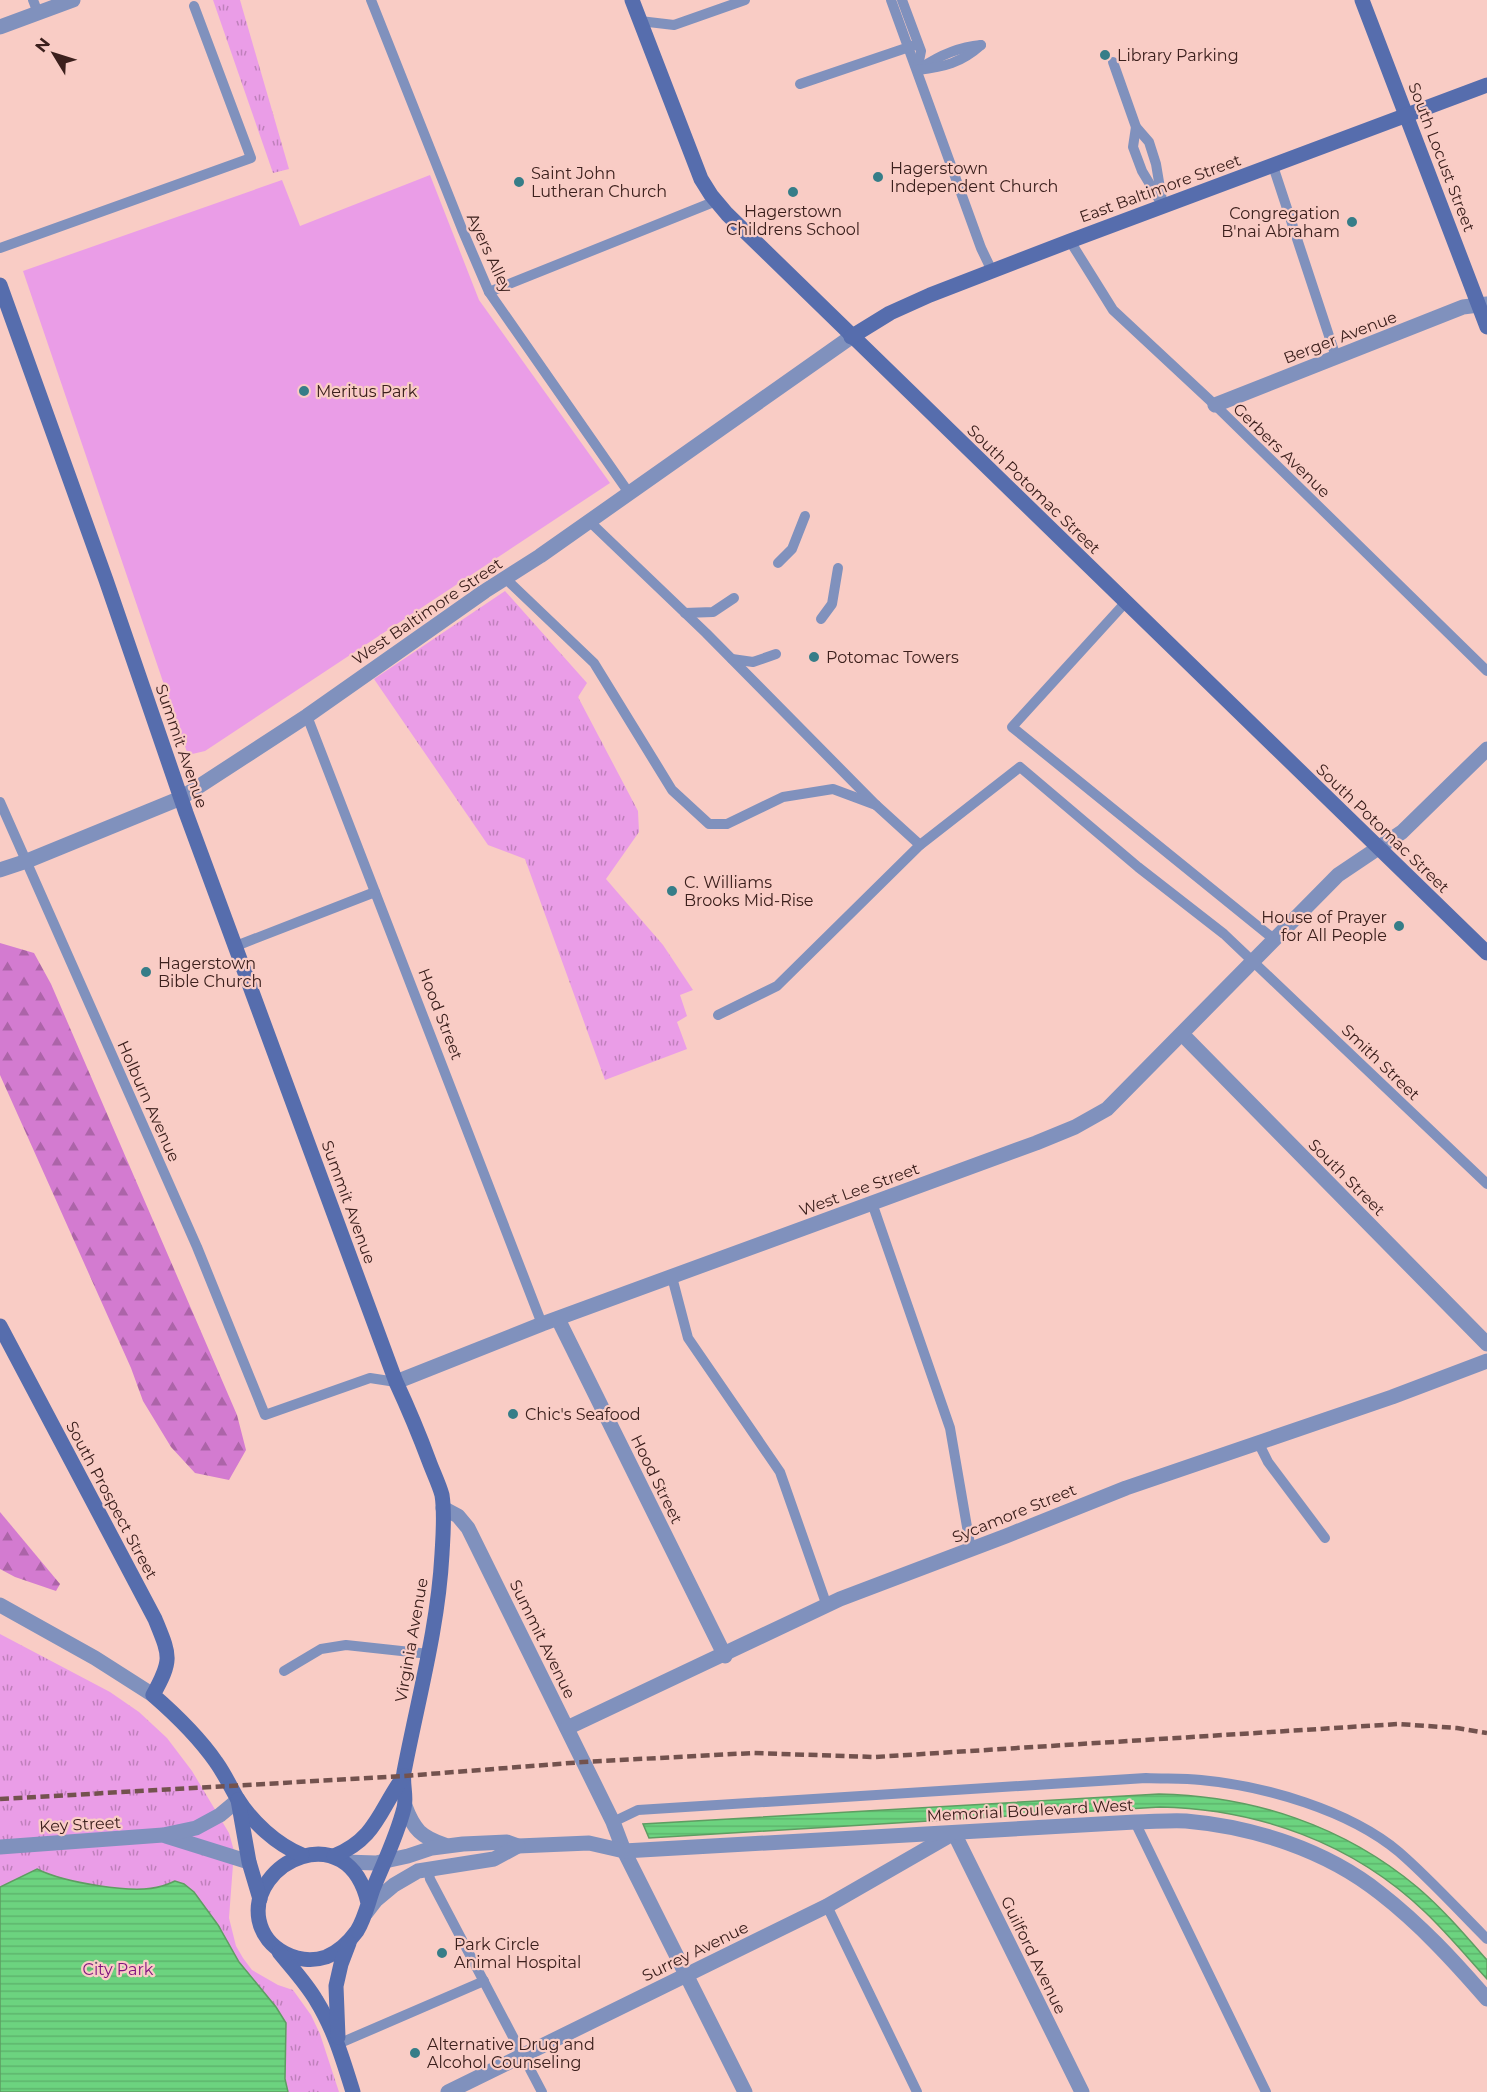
<svg xmlns="http://www.w3.org/2000/svg" width="1487" height="2092" font-family="Montserrat,sans-serif">
<style>
.grass{fill:#ea9de7}
.forest{fill:url(#forest-firs)}
.park{fill:url(#park-tufts)}
.water{fill:url(#water-rules);stroke:#5e9d62;stroke-width:1.5}
.lines{fill:none;stroke-linecap:round;stroke-linejoin:round}
.service{stroke:#8091bd;stroke-width:10}
.minor{stroke:#8091bd;stroke-width:15}
.tertiary{stroke:#8091bd;stroke-width:15}
.secondary{stroke:#566dad;stroke-width:15}
.rail{stroke:#73524e;stroke-width:4.5;stroke-dasharray:9 4.5;stroke-linecap:butt}
.poi-dot{fill:#367d88;stroke:#f9ccc5;stroke-width:2}
.labels{text-anchor:middle;stroke-width:4.5;stroke-linejoin:round;paint-order:stroke}
.poi-label{font-size:16px;fill:#3c201d;stroke:#f9ccc5;text-anchor:start}
.street-label{font-size:16px;fill:#3c201d;stroke:#f9ccc5}
.park-label{font-size:16px;fill:#7f127f;stroke:#f9ccc5}
</style>
<defs>
<pattern id="forest-firs" width="22" height="20" patternUnits="userSpaceOnUse" patternTransform="scale(1.5)"><rect width="22" height="20" fill="#d37bd0"/><path d="M5 1l3.5 6h-7zM16 11l3.5 6h-7z" fill="#ac64a8"/></pattern>
<pattern id="park-tufts" width="24" height="20" patternUnits="userSpaceOnUse" patternTransform="scale(1.5)"><rect width="24" height="20" fill="#ea9de7"/><path d="M3 7l-1-3M5 7V3M7 7l1-3M15 17l-1-3M17 17v-4M19 17l1-3" fill="none" stroke="#bf80bb"/></pattern>
<pattern id="water-rules" width="6" height="5" patternUnits="userSpaceOnUse" patternTransform="scale(1.5)"><rect width="6" height="5" fill="#6cd37f"/><path d="M0 2.5h6" fill="none" stroke="#5eb56d"/></pattern>
</defs>
<rect width="100%" height="100%" fill="#f9ccc5"/>
<!-- grass -->
<path class="grass" d="M430 175 479 300 610 483 205 751 188 755 23 271 282 180 300 226Z"/>
<!-- forest -->
<g class="forest">
<path d="M0 943 34 953 51 984 237 1415 246 1450 229 1480 195 1473 171 1447 143 1401 131 1368 0 1075Z"/>
<path d="M0 1512 60 1584 56 1591 15 1577 0 1569Z"/>
</g>
<!-- park -->
<g class="park">
<path d="M213 0H240L289 169 273 173Z"/>
<path d="M505 591 587 683 578 697 638 811 639 832 606 879 663 945 693 990 680 995 687 1016 677 1022 687 1049 605 1080 525 859 488 845 374 679Z"/>
<path d="M0 1634 110 1692 139 1712 167 1738 192 1771 229 1833 234 1851 229 1918 236 1946 243 1958 252 1970 278 1985 293 1990 311 2015 320 2034 339 2092H0Z"/>
</g>
<!-- water -->
<g class="water">
<path d="M1159 1794C1254 1796 1344 1826 1417 1887 1443 1909 1465 1935 1487 1960V1979C1467 1957 1447 1933 1425 1912 1353 1843 1258 1809 1160 1807L649 1838 643 1824Z"/>
<path d="M37 1869C63 1882 134 1895 162 1886 166 1885 171 1883 175 1881L184 1884 194 1892 218 1925 239 1962 276 2007 286 2023 285 2079 288 2092H0V1887Z"/>
</g>
<g class="lines">
<!-- service -->
<g class="service">
<path d="M33 0 38 13"/>
<path d="M371 0 462 229 489 292 629 493"/>
<path d="M891 0 981 248 992 271"/>
<path d="M902 0 921 51 918 66"/>
<path d="M640 21 674 25 745 0"/>
<path d="M1113 62 1136 127 1149 142 1156 164 1163 206"/>
<path d="M921 68C940 55 958 47 981 45"/>
<path d="M918 70C944 67 961 63 981 45"/>
<path d="M800 84 918 44"/>
<path d="M1136 127 1133 147 1142 171 1160 201"/>
<path d="M1273 166 1336 357"/>
<path d="M1070 241 1113 310 1215 405 1487 671"/>
<path d="M0 248 251 158 194 6"/>
<path d="M489 292 716 201"/>
<path d="M589 521 706 633 876 805 920 845"/>
<path d="M778 563 792 549 805 516"/>
<path d="M505 578 594 663 672 790 709 824H727L783 797 833 789 876 805"/>
<path d="M1125 603 1012 727 1275 940"/>
<path d="M685 613 713 612 734 598"/>
<path d="M821 619 832 604 838 568"/>
<path d="M732 659 753 662 776 654"/>
<path d="M307 716 542 1324"/>
<path d="M0 802 197 1247 265 1415 370 1378 396 1382"/>
<path d="M236 946 375 892"/>
<path d="M718 1015 777 986 920 845 1020 767 1138 867 1224 934 1487 1184"/>
<path d="M872 1203 950 1428 971 1550"/>
<path d="M672 1277 688 1338 780 1472 827 1606"/>
<path d="M1258 1442 1268 1462 1325 1538"/>
<path d="M284 1671 321 1649 346 1645 429 1654"/>
<path d="M613 1822 638 1810 1146 1778C1164 1779 1183 1778 1201 1780 1265 1786 1349 1810 1399 1852 1430 1879 1458 1910 1487 1939"/>
<path d="M1135 1822 1266 2092"/>
<path d="M428 1869 430 1879 542 2092"/>
<path d="M827 1906 917 2092"/>
<path d="M338 2044 484 1981"/>
</g>
<!-- minor -->
<g class="minor">
<path d="M0 27 73 0"/>
<path d="M1215 405 1463 307 1487 304"/>
<path d="M0 870 27 861 181 798 307 716 485 591 540 556 851 337"/>
<path d="M1182 1034 1487 1344"/>
<path d="M558 1319 725 1656"/>
<path d="M396 1382 542 1324 1036 1143 1075 1127 1107 1109 1338 875 1402 832 1487 749"/>
<path d="M443 1508 458 1516 468 1528 613 1822 624 1851 745 2092"/>
<path d="M0 1605 95 1658 153 1695"/>
<path d="M567 1728 840 1599 1006 1536 1126 1488 1392 1397 1487 1361"/>
<path d="M166 1836 249 1862"/>
<path d="M0 1847 163 1835 196 1828 220 1815 238 1800"/>
<path d="M448 2092 827 1906 954 1833 1082 2092"/>
</g>
<!-- tertiary -->
<g class="tertiary">
<path d="M405 1806C414 1830 421 1837 445 1845"/>
<path d="M345 1862 376 1863 408 1856 432 1848 463 1844 507 1842 518 1846 589 1843 624 1851 1135 1822C1152 1822 1169 1820 1186 1821 1254 1827 1326 1850 1380 1893 1420 1924 1454 1961 1487 1999"/>
<path d="M366 1913 376 1900 394 1885 418 1871 494 1859 518 1846"/>
</g>
<!-- secondary -->
<g class="secondary">
<path d="M632 0 701 179 711 195 727 214 1487 953"/>
<path d="M1362 0 1487 327"/>
<path d="M0 285 106 580 186 813 396 1382C408 1408 419 1434 429 1461 433 1472 439 1484 442 1495 445 1514 443 1535 442 1554 438 1628 418 1699 404 1772 402 1784 407 1797 404 1808 397 1836 384 1862 373 1889 368 1903 365 1918 357 1931 349 1942 339 1952 326 1957 299 1966 265 1950 259 1920 248 1862 348 1815 368 1903"/>
<path d="M851 337 890 313 930 295 1070 241 1487 85"/>
<path d="M0 1326 155 1619C170 1656 173 1659 153 1695 176 1715 198 1736 216 1762 224 1773 230 1786 237 1798 252 1822 276 1844 302 1855"/>
<path d="M238 1800 249 1862 260 1899"/>
<path d="M334 1856C377 1838 379 1810 404 1776"/>
<path d="M279 1952C291 1967 306 1983 316 2000 334 2029 343 2060 353 2092"/>
<path d="M338 2037 336 1986 341 1964 349 1943"/>
</g>
<!-- rail -->
<path class="rail" d="M0 1799 404 1776 583 1762 753 1753 875 1757 1398 1724 1457 1728 1487 1733"/>
</g>
<!-- markers -->
<g class="poi-dot">
<circle cx="1105" cy="55" r="6"/>
<circle cx="878" cy="177" r="6"/>
<circle cx="519" cy="182" r="6"/>
<circle cx="793" cy="192" r="6"/>
<circle cx="1352" cy="222" r="6"/>
<circle cx="304" cy="391" r="6"/>
<circle cx="814" cy="657" r="6"/>
<circle cx="672" cy="891" r="6"/>
<circle cx="1399" cy="926" r="6"/>
<circle cx="146" cy="972" r="6"/>
<circle cx="513" cy="1414" r="6"/>
<circle cx="442" cy="1953" r="6"/>
<circle cx="415" cy="2053" r="6"/>
</g>
<g class="labels">
<!-- poi labels -->
<g class="poi-label">
<text x="1117" y="61">Library Parking</text>
<text x="890" y="174">Hagerstown<tspan x="890" dy="18">Independent Church</tspan></text>
<text x="531" y="179">Saint John<tspan x="531" dy="18">Lutheran Church</tspan></text>
<text x="793" y="217" text-anchor="middle">Hagerstown<tspan x="793" dy="18">Childrens School</tspan></text>
<text x="1340" y="219" text-anchor="end">Congregation<tspan x="1340" dy="18">B'nai Abraham</tspan></text>
<text x="316" y="397">Meritus Park</text>
<text x="826" y="663">Potomac Towers</text>
<text x="684" y="888">C. Williams<tspan x="684" dy="18">Brooks Mid‐Rise</tspan></text>
<text x="1387" y="923" text-anchor="end">House of Prayer<tspan x="1387" dy="18">for All People</tspan></text>
<text x="158" y="969">Hagerstown<tspan x="158" dy="18">Bible Church</tspan></text>
<text x="525" y="1420">Chic's Seafood</text>
<text x="454" y="1950">Park Circle<tspan x="454" dy="18">Animal Hospital</tspan></text>
<text x="427" y="2050">Alternative Drug and<tspan x="427" dy="18">Alcohol Counseling</tspan></text>
</g>
<!-- street labels -->
<g class="street-label">
<text transform="translate(1442 157) rotate(69)" y="6">South Locust Street</text>
<text transform="translate(1160 188) rotate(-20)" y="6">East Baltimore Street</text>
<text transform="translate(490 253) rotate(65)" y="6">Ayers Alley</text>
<text transform="translate(1340 337) rotate(-21)" y="6">Berger Avenue</text>
<text transform="translate(1282 450) rotate(44)" y="6">Gerbers Avenue</text>
<text transform="translate(1034 489) rotate(44)" y="6">South Potomac Street</text>
<text transform="translate(427 611) rotate(-34)" y="6">West Baltimore Street</text>
<text transform="translate(182 746) rotate(71)" y="6">Summit Avenue</text>
<text transform="translate(1383 828) rotate(44)" y="6">South Potomac Street</text>
<text transform="translate(441 1014) rotate(69)" y="6">Hood Street</text>
<text transform="translate(1381 1062) rotate(44)" y="6">Smith Street</text>
<text transform="translate(149 1101) rotate(66)" y="6">Holburn Avenue</text>
<text transform="translate(1347 1177) rotate(45)" y="6">South Street</text>
<text transform="translate(859 1189) rotate(-20)" y="6">West Lee Street</text>
<text transform="translate(349 1202) rotate(70)" y="6">Summit Avenue</text>
<text transform="translate(657 1479) rotate(64)" y="6">Hood Street</text>
<text transform="translate(112 1500) rotate(62)" y="6">South Prospect Street</text>
<text transform="translate(1014 1513) rotate(-22)" y="6">Sycamore Street</text>
<text transform="translate(543 1639) rotate(64)" y="6">Summit Avenue</text>
<text transform="translate(411 1640) rotate(-80)" y="6">Virginia Avenue</text>
<text transform="translate(1030 1810) rotate(-3)" y="6">Memorial Boulevard West</text>
<text transform="translate(80 1824) rotate(-3)" y="6">Key Street</text>
<text transform="translate(695 1951) rotate(-26)" y="6">Surrey Avenue</text>
<text transform="translate(1034 1955) rotate(64)" y="6">Guilford Avenue</text>
</g>
<!-- park labels -->
<g class="park-label">
<text x="118" y="1975">City Park</text>
</g>
</g>
<!-- north arrow -->
<g transform="translate(54 54) rotate(308)" stroke="#f9ccc5" stroke-width="4.5" paint-order="stroke">
<path d="M0-4.5L10 22L0 15L-10 22Z" fill="#3c201d"/>
<text y="-9" font-size="16" font-weight="bold" text-anchor="middle" fill="#3c201d">N</text>
</g>
</svg>
